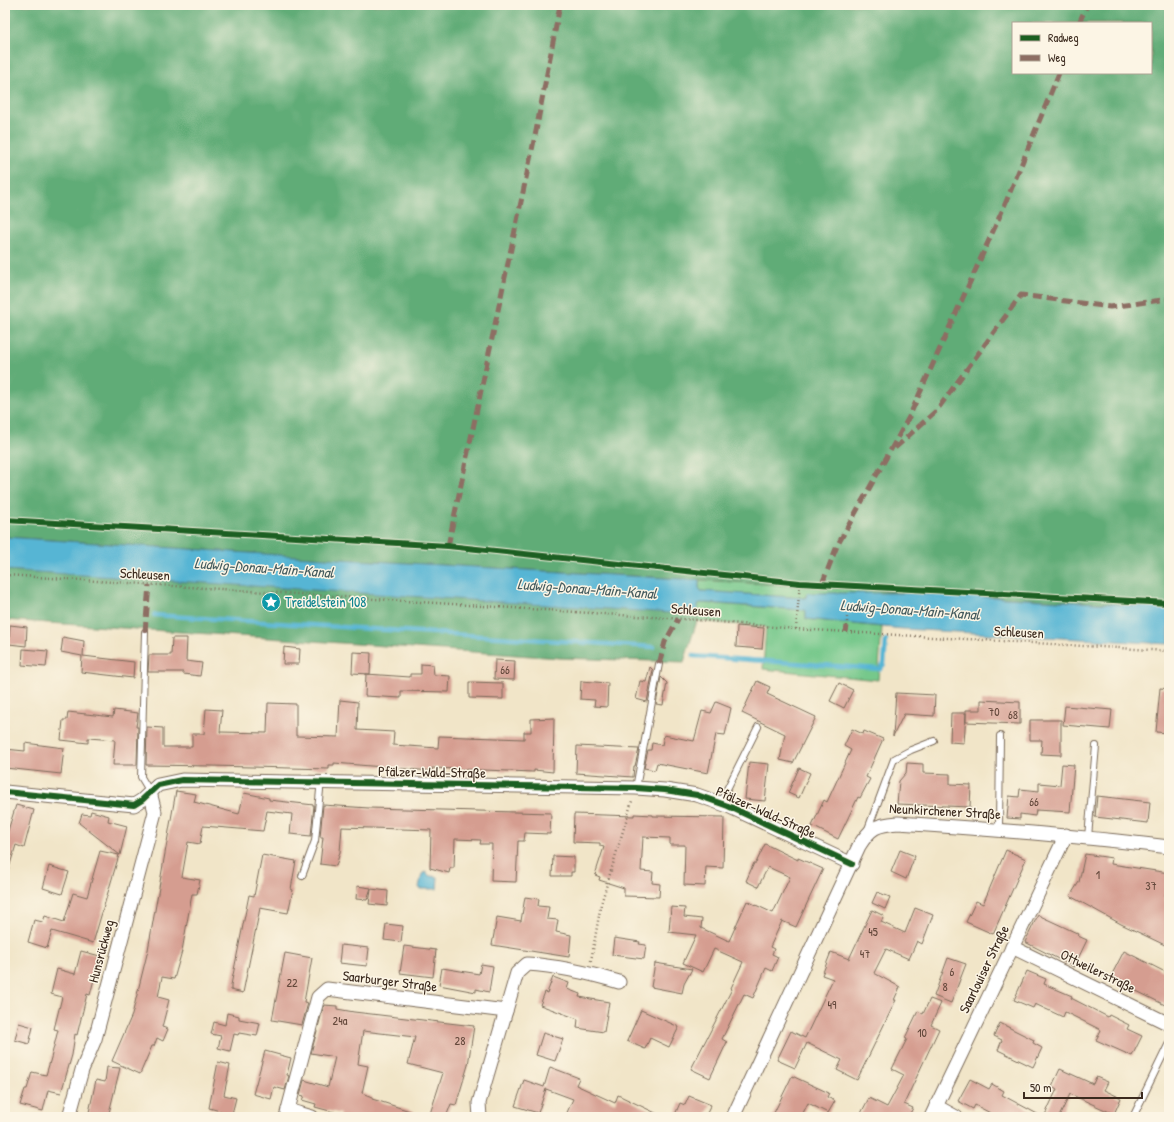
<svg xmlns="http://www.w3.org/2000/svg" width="1174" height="1122" font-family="'Patrick Hand',sans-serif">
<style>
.green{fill:#76c88b;stroke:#587954}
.forest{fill:#60ac77;stroke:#4e6b4a;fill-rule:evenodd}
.water{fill:#56b5d4;stroke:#487079}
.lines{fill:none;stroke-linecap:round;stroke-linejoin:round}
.stream{stroke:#56b5d4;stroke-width:4.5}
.building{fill:#d59d90}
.lane-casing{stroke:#7b6b5a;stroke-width:8}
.street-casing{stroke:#7b6b5a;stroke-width:15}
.path{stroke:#7b6b5a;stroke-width:2.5;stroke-dasharray:1 3;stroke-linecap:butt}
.lane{stroke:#fff;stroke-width:6}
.street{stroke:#fff;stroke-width:13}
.quiet{stroke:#8d6e63;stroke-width:5;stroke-dasharray:10 5;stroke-linecap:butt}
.cycleway-casing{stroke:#fcf5e5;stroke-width:8}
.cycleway{stroke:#1b5e20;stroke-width:6}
.labels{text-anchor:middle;stroke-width:3;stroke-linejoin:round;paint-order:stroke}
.number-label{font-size:12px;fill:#62473a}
.street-label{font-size:14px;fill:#3b2a1e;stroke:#fcf5e5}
.culture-label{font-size:14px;fill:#0d838f;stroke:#fcf5e5;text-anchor:start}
.water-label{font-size:15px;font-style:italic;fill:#445b5e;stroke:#fcf5e5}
</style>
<rect width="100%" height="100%" fill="#fcf5e5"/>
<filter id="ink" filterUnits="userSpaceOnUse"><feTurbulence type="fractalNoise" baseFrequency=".025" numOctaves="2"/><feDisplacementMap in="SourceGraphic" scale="8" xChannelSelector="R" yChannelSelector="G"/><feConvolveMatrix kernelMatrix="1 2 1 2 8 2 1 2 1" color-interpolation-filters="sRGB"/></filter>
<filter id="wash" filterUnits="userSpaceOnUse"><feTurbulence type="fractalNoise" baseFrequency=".012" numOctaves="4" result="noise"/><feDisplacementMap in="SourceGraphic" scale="16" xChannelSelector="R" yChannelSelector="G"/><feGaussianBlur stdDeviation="0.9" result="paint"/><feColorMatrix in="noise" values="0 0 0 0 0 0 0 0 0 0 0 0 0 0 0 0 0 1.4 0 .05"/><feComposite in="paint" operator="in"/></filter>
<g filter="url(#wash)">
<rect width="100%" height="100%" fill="#f1e5c8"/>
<!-- green -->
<g class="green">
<path d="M699 580 916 593H807L805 598 701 591 699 589Z"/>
<path d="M700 603 804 610 806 611V619L882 627 878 680 763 669 766 627 697 621 698 605Z"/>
</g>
<!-- forest -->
<g class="forest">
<path d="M5 5H1169V607L356 560 5 537ZM1013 23H1151V73H1013Z"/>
<path d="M5 570 697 614V621L684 662 560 658 5 620Z"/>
</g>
<!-- water -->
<g class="water">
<path d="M5 537 356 560 699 580V588L701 591 805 598 806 597 807 593H916L1169 607V644L903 629 806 619V611L804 610 707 603H700L698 605 697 614H686L5 570Z"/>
<path d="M425 872 430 876 438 877 437 889H420L419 887 422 874Z"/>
</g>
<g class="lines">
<!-- stream -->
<g class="stream">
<path d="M154 615 654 647"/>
<path d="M693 656 880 669 884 664 886 640"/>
</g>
</g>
<g id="blocks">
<!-- building -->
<g class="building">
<path d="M10 625 27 627 26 646 9 644Z"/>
<path d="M737 626 764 628 762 649 736 647Z"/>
<path d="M63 637 84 641 83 656 134 662 133 678 81 672 82 656 61 652Z"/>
<path d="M172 638H187L186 661 202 663 200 676 183 674V672H148L149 655H171Z"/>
<path d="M284 647 300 649 299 664H283Z"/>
<path d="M23 649 48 651 46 667 22 665Z"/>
<path d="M353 652 371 653 370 674 352 673Z"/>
<path d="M495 660 515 661 514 680 494 679Z"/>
<path d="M421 664 433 665 434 675 450 676 449 692 401 691V698L365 696 366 674 410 677V674H421Z"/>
<path d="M650 667 653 670 647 702 636 699 640 681 646 682Z"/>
<path d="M661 677 667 683 663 705 656 704Z"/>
<path d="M581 681 608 683 607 707 594 706 595 700 580 699Z"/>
<path d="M757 681 770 687 767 694 816 717 793 763 780 760 785 734 742 713Z"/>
<path d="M469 682 503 683V699L469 698Z"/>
<path d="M839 683 853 690 844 708 830 701Z"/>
<path d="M1160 688 1169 689V733L1156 732Z"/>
<path d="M896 693 935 695 934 716 904 714 893 736Z"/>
<path d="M340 700 358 702 357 730 394 732 393 745 438 748 439 736 524 739V732H531V719L554 718 553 772 534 770V772L432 768V771L334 763V765H329V769L212 766 146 765 147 727 163 728V747H192V734H204L206 709 222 710 220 732 267 733 268 703 296 704V736L338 737Z"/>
<path d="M981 700 1020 702V724L966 722V710H981Z"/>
<path d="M716 702 731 708 725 735 716 734 708 773 657 763 655 770 644 768 648 750H651L652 743 662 745 664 735 694 741 702 711 711 713Z"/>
<path d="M1065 706 1112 710 1110 729 1063 725Z"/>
<path d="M114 710 138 713 136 727H138L137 765H113L115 740 88 738V743L61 740 63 720H67L68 712 113 717Z"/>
<path d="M951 713H966L964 743 950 742Z"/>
<path d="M1030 720H1061V755L1041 754 1042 740H1030Z"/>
<path d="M852 729 863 734 864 731 883 739 866 777 870 779 860 798 858 797 838 839 812 826 824 800 827 802 851 750 844 746Z"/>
<path d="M25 743 64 748 61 774 5 768V749L25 751Z"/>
<path d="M577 746 639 749 635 766H634L633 777 576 773Z"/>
<path d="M749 762 769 764 765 801 745 799Z"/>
<path d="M907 763 923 764V773L950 774V784L971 785 970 807 897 804 899 781 906 773Z"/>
<path d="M1062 764 1074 765 1070 812 1036 810 1035 816 1020 814V819L1007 818 1009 796 1019 797 1020 789 1039 791V783L1060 785Z"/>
<path d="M799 768 810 773 799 798 788 793Z"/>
<path d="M176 791 196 794 194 802 239 814 244 793 269 798V800L314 805 311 836 290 834 292 814 267 811 263 831 203 826 200 844 188 842 182 877 200 880 197 894H192L182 951 174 979 162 977 158 997 169 1000 162 1027 168 1029 163 1041 157 1038 154 1046H152L140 1074 112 1061 132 1015 148 950Z"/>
<path d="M1097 796 1150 802 1148 823 1095 817Z"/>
<path d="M16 805 34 810 24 848 16 845 8 871 5 870V840Z"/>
<path d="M323 805 369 808 551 813 550 834 525 833 524 841H518L516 882 491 881 492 844H480L481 840 455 839 454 868H450L449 873 430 868 431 830 342 827 340 852 336 866 320 864 323 837H320Z"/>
<path d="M91 811 109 816 108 821 127 826 120 855 79 823 82 814 90 815Z"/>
<path d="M574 814 634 816V814L653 815V816L724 817 723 868 706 867 705 886 684 885 685 845H670V838L643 837 641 871 653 872 652 883 660 884 659 897 624 896V888L599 880 600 877 595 875 604 847 600 846V843L573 842Z"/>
<path d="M765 844 798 860V858L823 869 796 927 782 921 770 947 774 949 772 954 778 957 772 971 766 968 753 998 744 994 722 1039 727 1042 710 1078 691 1069 732 989 731 988 743 962 714 949 703 972 683 963 696 935 669 932 671 907 685 908 684 917 702 919 701 928 729 941 747 901 773 913 790 877 768 867 758 887 746 881 754 863H756Z"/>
<path d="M900 850 915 856 906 879 891 872Z"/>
<path d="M1006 850 1026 859 993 934 966 922 976 901 983 904Z"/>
<path d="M100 851 119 855 93 943 52 931 47 948 28 942 34 920 43 922 45 916 64 922 73 893 87 897Z"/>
<path d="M1085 854 1112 858 1111 864 1169 873V894H1165L1168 924 1169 925V947L1121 924 1070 896 1079 882Z"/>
<path d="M262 855 296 861 291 889 293 890 288 913 260 908 243 993 231 990V985L249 895 254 896Z"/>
<path d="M553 856 574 857V872H571V876H552Z"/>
<path d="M49 866 69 872 62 894 43 888Z"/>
<path d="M357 886 371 888 367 900 356 899Z"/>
<path d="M371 889 388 891 387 906 369 904Z"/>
<path d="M877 892 890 897 885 909 872 903Z"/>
<path d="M525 897 539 899 538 906 549 907 547 919 558 920 556 932 571 935 569 957 492 945 497 917 521 921Z"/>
<path d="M915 908 933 915 922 944 917 941 909 959 886 949 874 973 900 987 894 1000H896L857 1080 837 1070 842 1060 807 1043 795 1068 777 1060 791 1031 805 1038 833 979 822 975 831 952 849 959 872 910 884 916 881 922 905 933Z"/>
<path d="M1038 915 1079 934 1078 936 1087 940 1074 967 1025 942Z"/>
<path d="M386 924 403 926 401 942 384 940Z"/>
<path d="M614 938 640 942 639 944 646 945 644 959 612 955Z"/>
<path d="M341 945 369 948 367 966 339 963Z"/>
<path d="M404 946 436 950 433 977 400 973Z"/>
<path d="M81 951 100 956 90 995 87 994 77 1035 75 1034 72 1055 61 1093 48 1090 43 1111 20 1105 25 1089H27L32 1072 46 1075 51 1058 58 1030 54 1029 62 997 51 994 57 969 75 974Z"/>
<path d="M1124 951 1169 974V1007L1110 978Z"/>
<path d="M285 953 312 958 304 1002 308 1003 302 1025 272 1020Z"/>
<path d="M948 958 966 964 951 1003 934 996Z"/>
<path d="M655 963 692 969 684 984 682 993 651 987Z"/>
<path d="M481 964 493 966 489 992 476 989V992L439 985 442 968 479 974Z"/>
<path d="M1027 971 1046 979 1044 984 1072 996 1071 998 1108 1017 1109 1015 1129 1025 1127 1029 1142 1036 1132 1056 1096 1040 1101 1030 1065 1012 1063 1017 1035 1004 1033 1008 1014 1000Z"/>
<path d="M553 977 569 983 567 989 580 994 579 997 609 1002 604 1032 577 1028 578 1019 540 1005 545 992 547 993Z"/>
<path d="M930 999 941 1003 931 1025 939 1029 904 1104 913 1108 908 1117H859L869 1098 887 1107 904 1075 892 1069 907 1039 905 1038 918 1011 923 1014Z"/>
<path d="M324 1005 337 1006V1009L354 1012 474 1026 468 1065 456 1105 451 1104 446 1117H429L443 1073 408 1064 415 1037 363 1031 358 1064 368 1066 362 1093 372 1097V1099L385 1103 419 1114 418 1117H340L341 1114 315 1107 316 1104 302 1100 304 1096 300 1095 304 1080 328 1087 335 1057 311 1053Z"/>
<path d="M641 1010 679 1027 669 1047 650 1038 645 1049 627 1041Z"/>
<path d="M227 1013 239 1016V1019L260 1023 257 1036 239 1033 238 1035 234 1034 230 1051 218 1048 221 1036 211 1034 214 1022 225 1025Z"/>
<path d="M19 1023 33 1027 29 1044 15 1040Z"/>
<path d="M1000 1023 1034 1040 1033 1043 1042 1048 1033 1067 998 1050 1002 1040 994 1036Z"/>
<path d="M543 1033 563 1039 555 1061 536 1055Z"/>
<path d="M265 1051 291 1058 287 1075 289 1076 285 1090 274 1087 271 1099 253 1094Z"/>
<path d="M218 1062 230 1065 224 1095 236 1098 232 1114 209 1108Z"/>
<path d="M107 1067 120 1068 108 1117H88L96 1080 105 1082Z"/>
<path d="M550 1067 579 1078 576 1085 615 1103 618 1095 664 1117H565L573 1099 546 1089 538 1113 515 1106 524 1080 544 1087Z"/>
<path d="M1060 1069 1093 1084 1096 1077 1108 1082 1104 1090 1121 1098 1114 1114 1070 1094 1059 1117H1044L1057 1089 1052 1086Z"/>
<path d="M792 1076 829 1093 827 1097 835 1101 828 1113 808 1103 801 1117H772Z"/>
<path d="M970 1079 989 1089 992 1084 1004 1091 1002 1095 1043 1117H998L975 1105 973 1109 958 1101Z"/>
<path d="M689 1096 711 1105 706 1115 710 1117H674L680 1103 685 1105Z"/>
</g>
</g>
</g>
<g filter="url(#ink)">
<use href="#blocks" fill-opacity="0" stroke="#7b6b5a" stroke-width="1"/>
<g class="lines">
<!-- lane casing -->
<g class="lane-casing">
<g id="lane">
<path d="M145 632 141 777 150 792"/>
<path d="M636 788 659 664"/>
<path d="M720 803 758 727"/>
<path d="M868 829 894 759 911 750 934 741"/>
<path d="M999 829 1000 736"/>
<path d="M1088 837 1096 746"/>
<path d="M302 876 315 841 320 790 319 782"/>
<path d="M1133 1117 1169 1043"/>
</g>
</g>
<!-- street casing -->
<g class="street-casing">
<g id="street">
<path d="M5 792 134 805 142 800 158 785 182 780 636 788 665 790 697 795 728 806 852 864"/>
<path d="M1012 947 1169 1024"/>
<path d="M936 1106 956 1117"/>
<path d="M288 1110 312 1117"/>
<path d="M69 1117 82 1070 95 1039 155 812 150 792"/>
<path d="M286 1117 318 997 327 989 506 1011"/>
<path d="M480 1117 479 1103 517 973 527 964C558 966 589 973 619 982"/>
<path d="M733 1117 859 846C871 827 876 825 898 823 989 829 1079 836 1169 847"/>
<path d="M931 1117 1066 835"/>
</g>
</g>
<!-- path -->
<g class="path">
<path d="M5 575 698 620 796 629 1169 651"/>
<path d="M847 626V617"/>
<path d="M796 629 800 583"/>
<path d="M591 961 601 904 632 801"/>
</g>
<!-- lane -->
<use href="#lane" class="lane"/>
<!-- street -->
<use href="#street" class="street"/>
<!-- quiet -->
<g class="quiet">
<path d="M1079 23 1087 5"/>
<path d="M895 448 937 410 1021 295 1110 307 1169 299"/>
<path d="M448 546 536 131 560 5"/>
<path d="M822 584 837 546 909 417 1003 209 1059 73"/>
<path d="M145 632 149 585"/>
<path d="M846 632 847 626"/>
<path d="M659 664 665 642 678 619"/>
</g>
<!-- cycleway casing -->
<g class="cycleway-casing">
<g id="cycleway">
<path d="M5 520 448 546 800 583 1169 603"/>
<path d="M5 792 134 805 142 800 158 785 182 780 636 788 665 790 697 795 728 806 852 864"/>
</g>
</g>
<!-- cycleway -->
<use href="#cycleway" class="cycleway"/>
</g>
</g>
<!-- icons -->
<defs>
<g id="sight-disc" transform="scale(1)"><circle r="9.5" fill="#0f9aa8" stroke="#fcf5e5"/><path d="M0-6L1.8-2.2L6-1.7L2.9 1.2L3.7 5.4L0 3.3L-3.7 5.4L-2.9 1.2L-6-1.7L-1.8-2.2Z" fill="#fff"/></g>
</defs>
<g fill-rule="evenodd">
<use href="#sight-disc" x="271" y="602"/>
</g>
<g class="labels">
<!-- number labels -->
<g class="number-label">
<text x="505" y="674">66</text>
<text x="994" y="716">70</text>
<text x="1013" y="719">68</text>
<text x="1034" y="806">66</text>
<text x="1098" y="879">1</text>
<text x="1151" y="890">37</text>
<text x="873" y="936">45</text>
<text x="865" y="958">47</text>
<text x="952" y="976">6</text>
<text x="292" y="987">22</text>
<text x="945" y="991">8</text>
<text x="832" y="1009">49</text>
<text x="340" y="1025">24a</text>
<text x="922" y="1037">10</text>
<text x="460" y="1045">28</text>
</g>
<!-- street labels -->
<g class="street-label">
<text transform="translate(145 574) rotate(3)" y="5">Schleusen</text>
<text transform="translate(696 610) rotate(4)" y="5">Schleusen</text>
<text transform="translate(1019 632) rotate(3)" y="5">Schleusen</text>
<text transform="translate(432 772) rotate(1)" y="5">Pfälzer-Wald-Straße</text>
<text transform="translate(945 811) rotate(3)" y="5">Neunkirchener Straße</text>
<text transform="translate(766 812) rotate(24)" y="5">Pfälzer-Wald-Straße</text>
<text transform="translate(101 951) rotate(-75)" y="5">Hunsrückweg</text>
<text transform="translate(984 969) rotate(-64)" y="5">Saarlouiser Straße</text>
<text transform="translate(1098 971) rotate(26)" y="5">Ottweilerstraße</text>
<text transform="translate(390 981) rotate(7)" y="5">Saarburger Straße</text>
</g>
<!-- culture labels -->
<g class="culture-label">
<text x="285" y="607">Treidelstein 108</text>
</g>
<!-- water labels -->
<g class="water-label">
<text transform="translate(264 568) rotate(4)" y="5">Ludwig-Donau-Main-Kanal</text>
<text transform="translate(587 589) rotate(4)" y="5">Ludwig-Donau-Main-Kanal</text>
<text transform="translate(910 610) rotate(4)" y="5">Ludwig-Donau-Main-Kanal</text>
</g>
</g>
<!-- margin -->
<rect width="1174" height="1122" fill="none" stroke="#fcf5e5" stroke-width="20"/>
<!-- legend -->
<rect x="1012" y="22" width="140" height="52" fill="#fcf5e5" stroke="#afa495"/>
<rect x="1020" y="35" width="20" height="6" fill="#1b5e20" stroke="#afa495"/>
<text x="1048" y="42" font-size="12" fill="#3b2a1e">Radweg</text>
<rect x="1020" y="55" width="20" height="6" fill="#8d6e63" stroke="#afa495"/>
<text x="1048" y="62" font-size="12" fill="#3b2a1e">Weg</text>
<!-- scale -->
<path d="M1024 1092v6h118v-6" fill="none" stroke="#3b2a1e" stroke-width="2"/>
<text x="1030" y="1092" font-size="12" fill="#3b2a1e" stroke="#fcf5e5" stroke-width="3" paint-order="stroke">50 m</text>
</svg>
